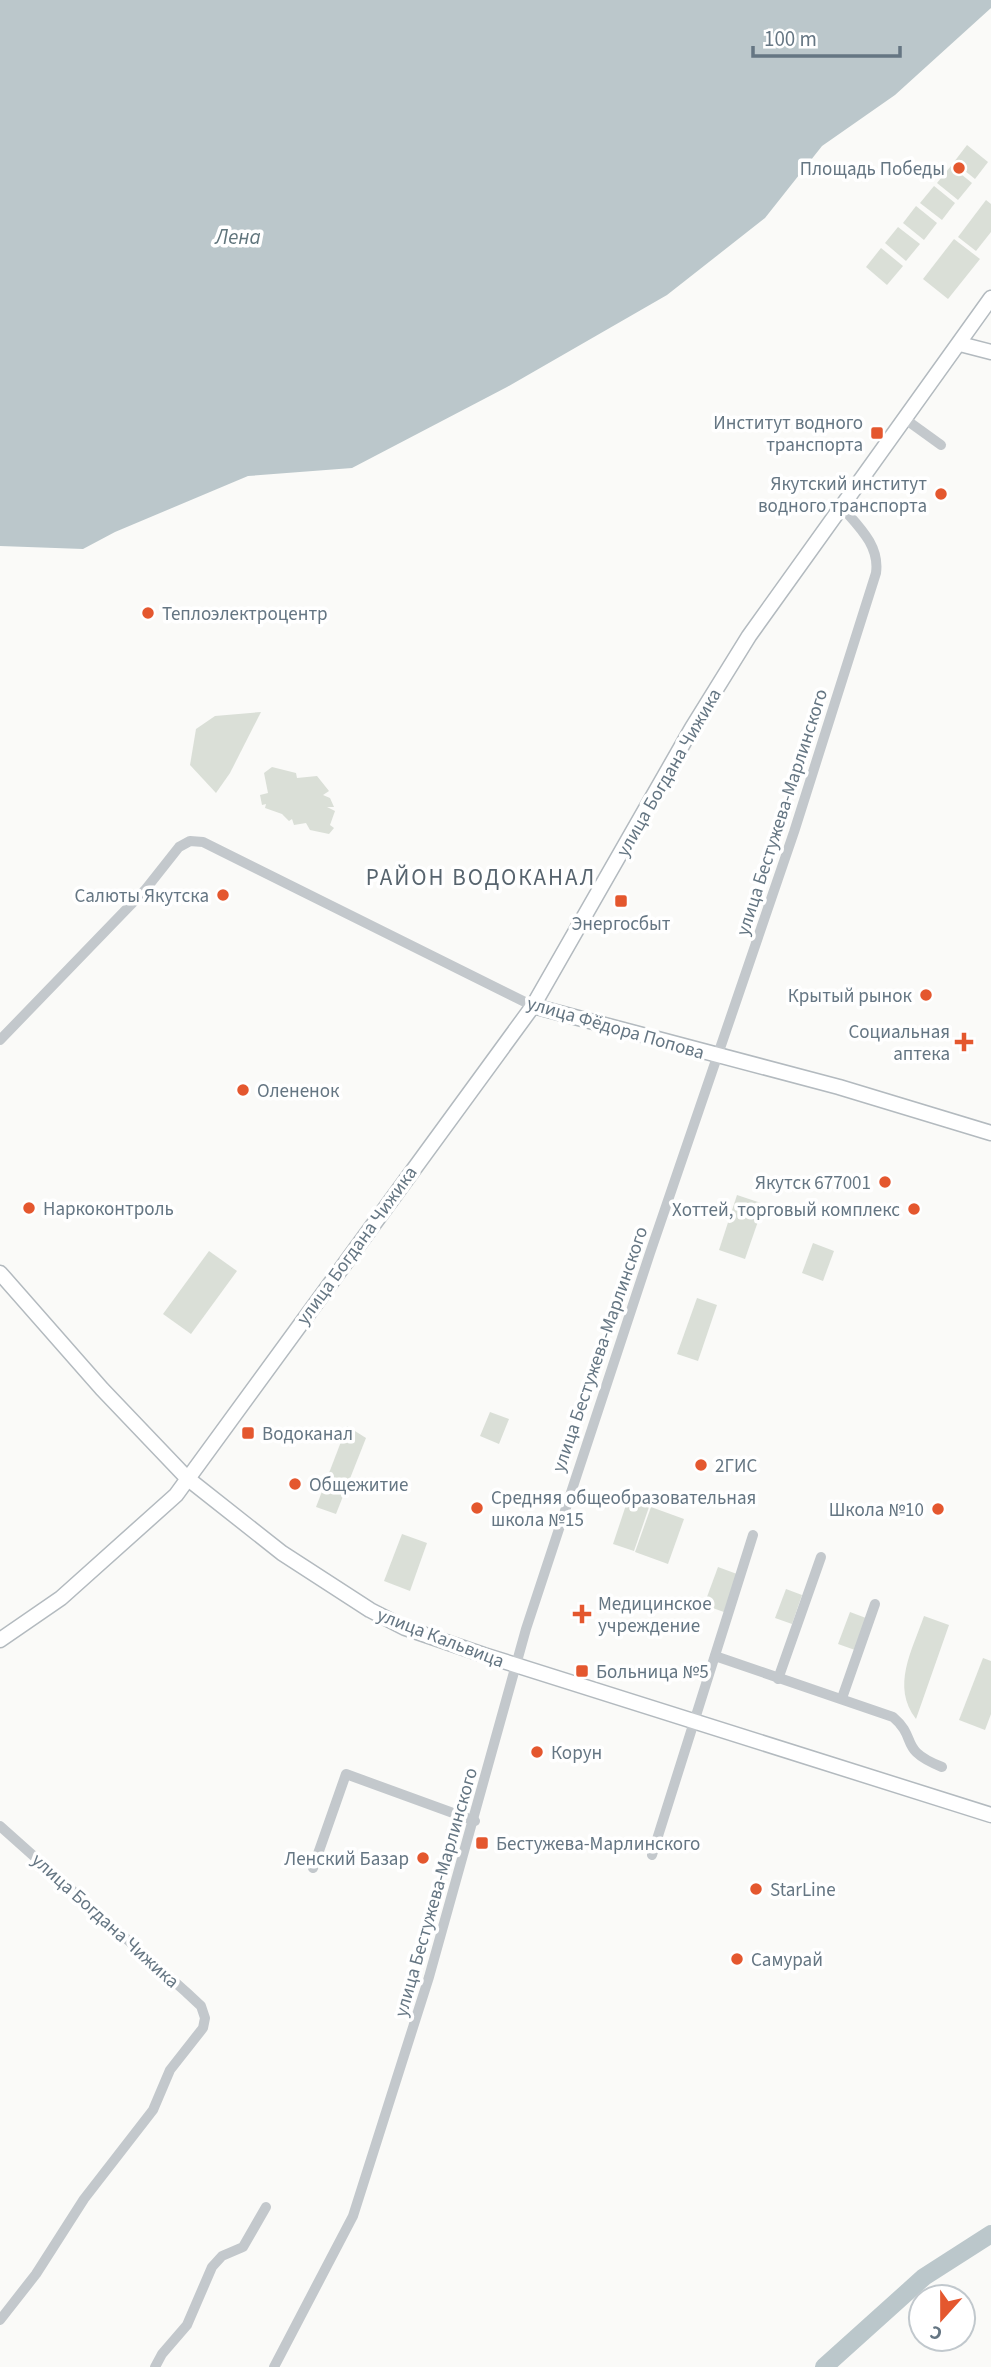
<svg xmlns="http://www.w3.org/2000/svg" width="991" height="2367" font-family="'Source Sans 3',sans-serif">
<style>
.green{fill:#dadfd7}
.water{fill:#bbc7cb}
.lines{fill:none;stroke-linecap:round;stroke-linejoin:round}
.river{stroke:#bbc7cb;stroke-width:18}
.secondary-casing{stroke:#b3babf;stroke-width:17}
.street{stroke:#c3c8cc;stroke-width:10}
.secondary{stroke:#fff;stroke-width:14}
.poi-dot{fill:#e4572e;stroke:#fff;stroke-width:2.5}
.labels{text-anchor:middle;stroke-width:7;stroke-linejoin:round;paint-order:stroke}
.poi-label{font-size:19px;fill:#657683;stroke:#fff;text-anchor:start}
.street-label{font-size:19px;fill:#657683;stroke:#fff}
.water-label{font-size:21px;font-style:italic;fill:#60757c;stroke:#fff}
.quarter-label{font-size:23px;letter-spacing:2px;fill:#57646e;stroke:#fff}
</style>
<rect width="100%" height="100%" fill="#fafaf8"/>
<!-- green -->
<g class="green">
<path d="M967 145 988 162 975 179 954 162Z"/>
<path d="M951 166 972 183 958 200 937 183Z"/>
<path d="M934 186 955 203 942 220 920 203Z"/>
<path d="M986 200 991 204V232L976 251 958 237Z"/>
<path d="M916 206 937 223 924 240 903 223Z"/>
<path d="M898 227 920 244 906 261 885 243Z"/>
<path d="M954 239 980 259 948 299 923 279Z"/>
<path d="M881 248 903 266 887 285 866 267Z"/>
<path d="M261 712 230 773 216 793 190 765 196 729 215 716Z"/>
<path d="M272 767 296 773 297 778 317 776 329 791 323 795 330 798 334 807H327L335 811 330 825 334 828 329 834 310 830 306 823 294 825 292 819 289 821 282 814 265 808 266 804 262 805 260 795 268 793 264 773Z"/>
<path d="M737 1195 764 1204 745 1259 719 1250Z"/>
<path d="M813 1243 834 1251 823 1281 802 1273Z"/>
<path d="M209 1251 237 1271 191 1334 163 1314Z"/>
<path d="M697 1298 717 1305 698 1361 677 1354Z"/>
<path d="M490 1412 509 1419 499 1444 480 1436Z"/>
<path d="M347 1426 366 1438 336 1514 316 1507Z"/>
<path d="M628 1499 649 1507 634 1551 613 1544Z"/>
<path d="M651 1507 684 1519 668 1564 635 1552Z"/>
<path d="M402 1534 427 1543 410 1591 384 1581Z"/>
<path d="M718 1567 737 1574 724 1612 704 1605Z"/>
<path d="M786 1589 802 1595 792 1624 775 1618Z"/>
<path d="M850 1612 866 1618 855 1650 838 1644Z"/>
<path d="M924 1616 949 1625 916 1719C891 1686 912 1651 924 1616Z"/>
<path d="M983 1658 991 1661V1714L985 1730 959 1720Z"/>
</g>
<!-- water -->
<path class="water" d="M0 0H991V8L895 95 822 146 765 218 667 295 507 387 352 468 248 476 115 532 83 549 0 546Z"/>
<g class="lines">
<!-- river -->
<path class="river" d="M824 2367 924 2277 991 2234"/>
<!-- secondary casing -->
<g class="secondary-casing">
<g id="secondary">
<path d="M960 344 991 352"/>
<path d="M533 1006 839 1087 991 1133"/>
<path d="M0 1273 102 1389 187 1478 282 1553 370 1610 405 1628 484 1655 991 1815"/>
<path d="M0 1640 61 1598 176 1495 533 1006 692 728 749 636 991 298"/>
</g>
</g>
<!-- street -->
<g class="street">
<path d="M905 419 941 445"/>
<path d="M0 1040 145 890 179 847 190 841 203 842 533 1006"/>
<path d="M715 1656 893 1717C919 1739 897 1749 942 1767"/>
<path d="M778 1679 821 1557"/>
<path d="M842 1698 875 1604"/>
<path d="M0 1826 186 1992 201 2006 205 2018 203 2028 170 2070 153 2110 84 2199 36 2274 0 2320"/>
<path d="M652 1855 753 1535"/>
<path d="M313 1868 346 1774 475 1821"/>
<path d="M155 2367 162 2354 187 2325 212 2267 222 2256 243 2247 266 2207"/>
<path d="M274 2367 353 2216 429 1977 526 1629 650 1253 794 832 876 573C880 545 858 526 841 506"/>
</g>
<!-- secondary -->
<use href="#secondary" class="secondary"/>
</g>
<!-- markers -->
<g class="poi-dot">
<circle cx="959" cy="168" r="7"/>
<rect x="870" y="426" width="14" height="14" rx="3.5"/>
<circle cx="941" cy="494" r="7"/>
<circle cx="148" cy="613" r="7"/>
<circle cx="223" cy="895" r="7"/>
<rect x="614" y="894" width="14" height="14" rx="3.5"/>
<circle cx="926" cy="995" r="7"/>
<path d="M960.5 1031.5h7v7h7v7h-7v7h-7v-7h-7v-7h7z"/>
<circle cx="243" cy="1090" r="7"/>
<circle cx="885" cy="1182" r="7"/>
<circle cx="29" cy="1208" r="7"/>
<circle cx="914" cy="1209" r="7"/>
<rect x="241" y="1426" width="14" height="14" rx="3.5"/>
<circle cx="701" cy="1465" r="7"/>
<circle cx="295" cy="1484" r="7"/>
<circle cx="477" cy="1508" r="7"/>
<circle cx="938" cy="1509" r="7"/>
<path d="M578.5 1603.5h7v7h7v7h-7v7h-7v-7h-7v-7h7z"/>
<rect x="575" y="1664" width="14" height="14" rx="3.5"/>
<circle cx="537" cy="1752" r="7"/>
<rect x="475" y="1836" width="14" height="14" rx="3.5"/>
<circle cx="423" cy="1858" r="7"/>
<circle cx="756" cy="1889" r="7"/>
<circle cx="737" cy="1959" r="7"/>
</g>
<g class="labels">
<!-- poi labels -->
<g class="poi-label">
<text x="945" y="175" text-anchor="end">Площадь Победы</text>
<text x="863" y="429" text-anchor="end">Институт водного<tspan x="863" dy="22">транспорта</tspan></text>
<text x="927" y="490" text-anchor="end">Якутский институт<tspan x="927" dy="22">водного транспорта</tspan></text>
<text x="162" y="620">Теплоэлектроцентр</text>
<text x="209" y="902" text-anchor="end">Салюты Якутска</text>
<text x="621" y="930" text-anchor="middle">Энергосбыт</text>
<text x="912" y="1002" text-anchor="end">Крытый рынок</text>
<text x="950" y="1038" text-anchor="end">Социальная<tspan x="950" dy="22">аптека</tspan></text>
<text x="257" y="1097">Олененок</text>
<text x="871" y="1189" text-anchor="end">Якутск 677001</text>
<text x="43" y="1215">Наркоконтроль</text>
<text x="900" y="1216" text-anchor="end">Хоттей, торговый комплекс</text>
<text x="262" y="1440">Водоканал</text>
<text x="715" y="1472">2ГИС</text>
<text x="309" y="1491">Общежитие</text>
<text x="491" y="1504">Средняя общеобразовательная<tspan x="491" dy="22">школа №15</tspan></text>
<text x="924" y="1516" text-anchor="end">Школа №10</text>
<text x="598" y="1610">Медицинское<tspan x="598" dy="22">учреждение</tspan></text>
<text x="596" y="1678">Больница №5</text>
<text x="551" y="1759">Корун</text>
<text x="496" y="1850">Бестужева-Марлинского</text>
<text x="409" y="1865" text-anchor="end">Ленский Базар</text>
<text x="770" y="1896">StarLine</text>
<text x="751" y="1966">Самурай</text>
</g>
<!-- street labels -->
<g class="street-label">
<text transform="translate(668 772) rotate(-60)" y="7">улица Богдана Чижика</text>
<text transform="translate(781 812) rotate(-72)" y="7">улица Бестужева-Марлинского</text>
<text transform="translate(616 1027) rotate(16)" y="7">улица Фёдора Попова</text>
<text transform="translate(356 1245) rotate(-54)" y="7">улица Богдана Чижика</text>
<text transform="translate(599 1349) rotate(-71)" y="7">улица Бестужева-Марлинского</text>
<text transform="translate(441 1637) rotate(21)" y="7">улица Кальвица</text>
<text transform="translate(435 1892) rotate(-74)" y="7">улица Бестужева-Марлинского</text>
<text transform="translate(106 1920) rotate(42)" y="7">улица Богдана Чижика</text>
</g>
<!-- water labels -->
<g class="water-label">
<text x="238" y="244">Лена</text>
</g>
<!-- quarter labels -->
<g class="quarter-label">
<text x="481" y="885">РАЙОН ВОДОКАНАЛ</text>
</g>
</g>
<!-- north arrow -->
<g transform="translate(942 2318) rotate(201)"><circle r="33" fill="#ffffff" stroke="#c1c8cd" stroke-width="2"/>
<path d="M0-5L12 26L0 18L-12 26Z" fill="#e4572e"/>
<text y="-10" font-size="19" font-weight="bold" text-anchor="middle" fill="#657683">С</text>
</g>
<!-- scale -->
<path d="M753 46v10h147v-10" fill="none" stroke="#657683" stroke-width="3.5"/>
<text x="764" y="46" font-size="21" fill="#657683" stroke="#ffffff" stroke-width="5" paint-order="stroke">100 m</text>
</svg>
